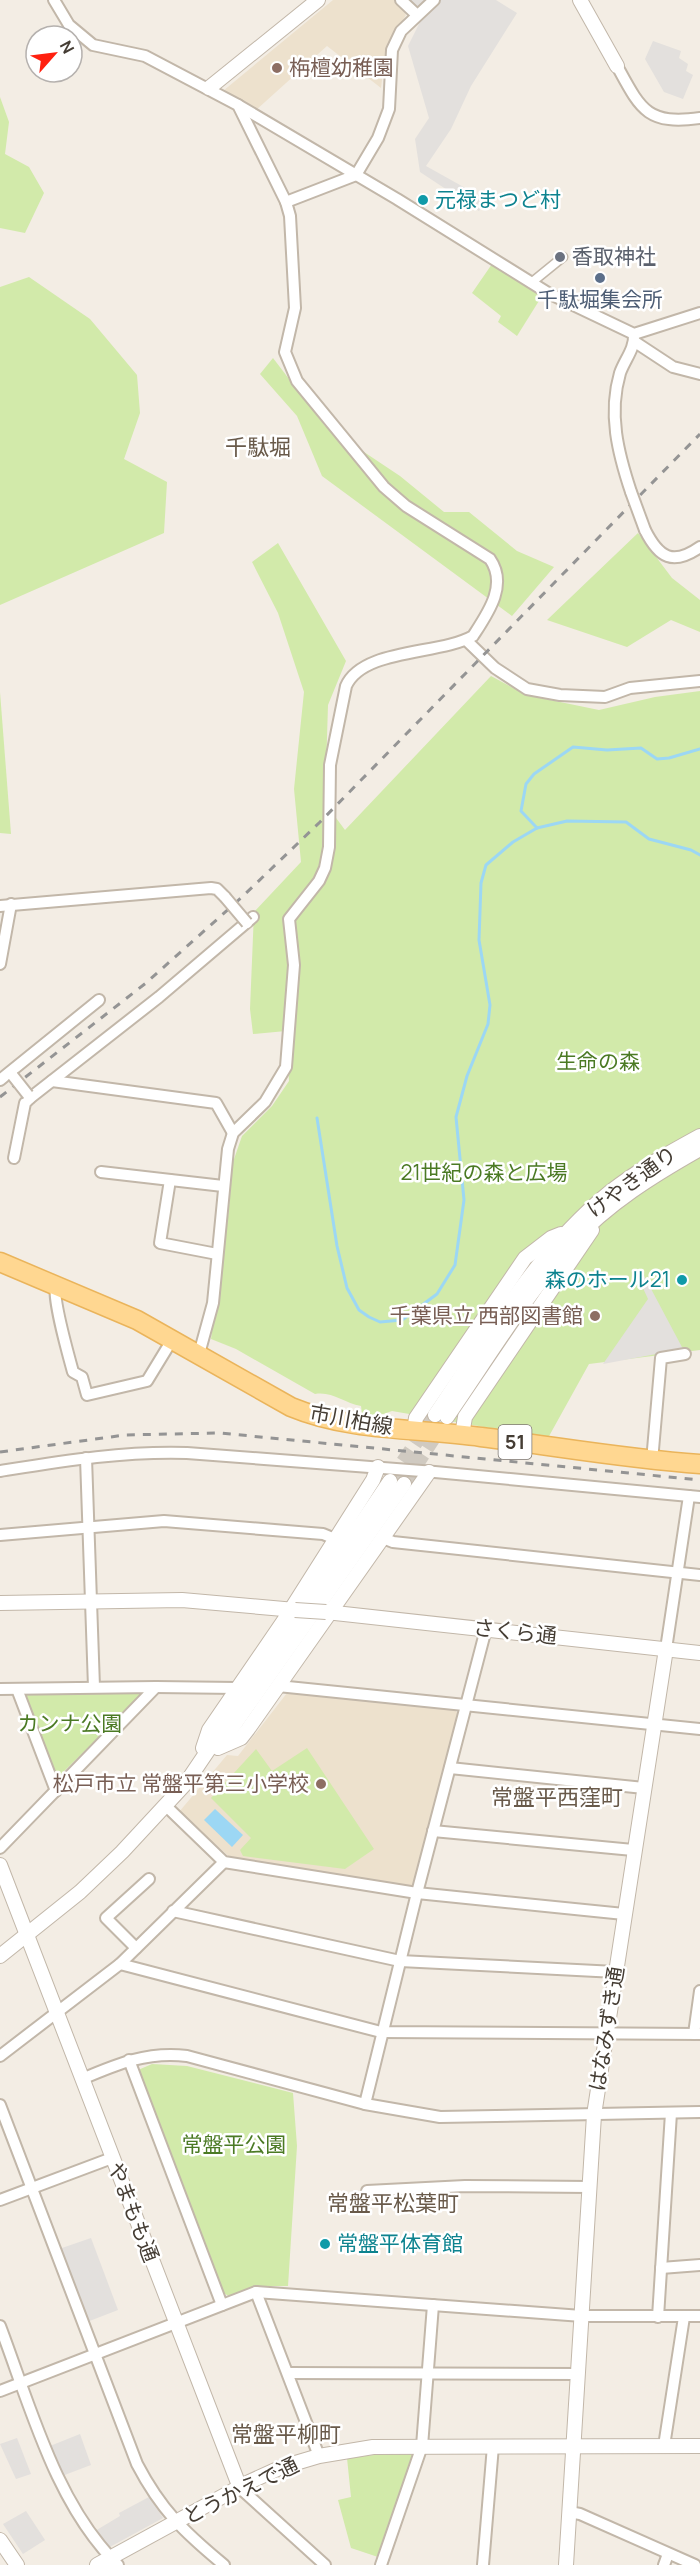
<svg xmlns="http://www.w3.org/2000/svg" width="700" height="2565" font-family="Manrope,'Noto Sans JP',sans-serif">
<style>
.education{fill:#ede1cd}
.green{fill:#d2eaaa}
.parking{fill:#e3e0dd}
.water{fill:#9cd7f4}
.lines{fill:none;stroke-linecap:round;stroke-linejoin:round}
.stream{stroke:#9cd7f4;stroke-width:3}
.tertiary-tunnel{stroke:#d0cac1;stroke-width:14;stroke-dasharray:14 7;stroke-linecap:butt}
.pedestrian-casing{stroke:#c2b7a9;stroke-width:11}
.minor-casing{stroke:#c2b7a9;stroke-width:14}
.tertiary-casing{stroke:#c2b7a9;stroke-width:16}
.primary-casing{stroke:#eab45b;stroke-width:21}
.pedestrian{stroke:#fff;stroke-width:8}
.minor{stroke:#fff;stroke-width:10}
.tertiary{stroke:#fff;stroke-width:14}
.primary{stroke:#ffd791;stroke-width:18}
.rail{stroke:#949494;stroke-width:3;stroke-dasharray:8 8;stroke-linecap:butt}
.minor-bridge-casing{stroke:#c2b7a9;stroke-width:14;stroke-linecap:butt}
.tertiary-bridge-casing{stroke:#c2b7a9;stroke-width:16;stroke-linecap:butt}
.minor-bridge{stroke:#fff;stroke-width:10}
.tertiary-bridge{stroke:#fff;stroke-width:14}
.education-dot{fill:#8d6e63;stroke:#fff;stroke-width:2}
.culture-dot{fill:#0f9aa8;stroke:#fff;stroke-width:2}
.worship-dot{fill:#6b7280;stroke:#fff;stroke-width:2}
.service-dot{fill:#5c6f8a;stroke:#fff;stroke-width:2}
.labels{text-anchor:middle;stroke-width:5;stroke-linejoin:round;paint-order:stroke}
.shield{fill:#fff;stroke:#7d7771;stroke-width:1.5}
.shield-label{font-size:20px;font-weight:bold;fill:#453d34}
.education-label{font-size:21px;fill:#785e54;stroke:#fff;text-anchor:end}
.culture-label{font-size:21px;fill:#0d838f;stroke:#fff;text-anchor:start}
.worship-label{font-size:21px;fill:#5b616d;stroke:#fff;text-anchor:start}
.service-label{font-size:21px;fill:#4e5e75;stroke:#fff}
.park-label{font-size:21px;fill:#4b7a24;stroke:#fff}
.street-label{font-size:21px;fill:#453d34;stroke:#fff}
.neighbourhood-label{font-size:22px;fill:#695a4a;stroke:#fff}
</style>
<rect width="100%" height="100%" fill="#f3ede4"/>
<!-- education -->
<g class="education">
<path d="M333 0H395L401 6 406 15 386 47 381 88 327 46 255 111 223 91Z"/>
<path d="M287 1693 453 1707 458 1714 414 1883 410 1887 233 1860 179 1812 227 1755 238 1756Z"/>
</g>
<!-- green -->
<g class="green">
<path d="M0 97 9 122 5 154 29 167 44 193 25 233 0 228Z"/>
<path d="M492 264 542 296 517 336 498 322 501 316 472 293Z"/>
<path d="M29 277 90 319 137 375 140 413 124 459 167 482 164 533 0 605V287Z"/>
<path d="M273 358 325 426 400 476 444 512H469L517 551 554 567 512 616 322 476 297 416 260 374Z"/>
<path d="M638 533 672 578 700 600V632L671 620 627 647 547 620Z"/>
<path d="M278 543 346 661 328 705 325 803 345 830 491 676 526 695 599 710 655 697 700 691V1350L589 1364 548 1438 392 1411 363 1421 361 1406C344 1403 332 1391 315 1394L236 1349 211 1339 228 1217 233 1162 242 1136 272 1106 289 1081 286 1031 253 1034 250 1009 254 912 301 862 294 789 304 692 278 613 252 562Z"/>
<path d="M0 692 11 834 0 833Z"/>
<path d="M140 1692 139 1698 56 1779 26 1694Z"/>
<path d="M307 1748 374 1849 345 1869 243 1856 240 1850 251 1838 211 1798 256 1749 272 1771Z"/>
<path d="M152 2064 187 2066 293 2093 297 2146 288 2286H255L229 2296 221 2292 138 2070Z"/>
<path d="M393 2453 411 2454 414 2458 381 2558 351 2548 338 2500 351 2497 347 2458Z"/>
</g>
<!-- parking -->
<g class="parking">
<path d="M407 0H496L517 13 471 86 451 129 426 166 485 199 479 211 420 172 415 139 429 118 408 46 423 16Z"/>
<path d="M653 41 681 51 679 58 688 64 686 71 693 75 683 99 664 92 645 59Z"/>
<path d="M641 1270 683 1349 603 1364 648 1299 637 1275Z"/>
<path d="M91 2238 118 2310 87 2322 59 2249Z"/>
<path d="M80 2434 91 2465 62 2476 50 2446Z"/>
<path d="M17 2438 31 2474 16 2479 0 2444Z"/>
<path d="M149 2497 163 2518 108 2548 95 2531 120 2516 119 2513Z"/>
<path d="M26 2511 45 2540 23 2554 3 2524Z"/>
</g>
<!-- water -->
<path class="water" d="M215 1809 243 1835 232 1847 204 1820Z"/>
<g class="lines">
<!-- stream -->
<g class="stream">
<path d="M537 828 521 811 526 784 534 774 573 747 607 750 641 748 657 759 669 758 700 749"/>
<path d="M317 1118 337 1246 347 1288 359 1310 369 1317 380 1322 402 1320 437 1294 455 1265 464 1200 456 1117 467 1076 488 1024 490 1005 479 940 481 883 486 865 513 842 537 828 567 821 626 822 649 839 691 850 700 855"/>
</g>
<!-- tertiary-tunnel -->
<g class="tertiary-tunnel">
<path d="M391 1479 435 1415"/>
<path d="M404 1484 441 1427"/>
</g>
<!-- pedestrian casing -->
<g class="pedestrian-casing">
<path id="pedestrian" d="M531 283 563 257"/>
</g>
<!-- minor casing -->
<g class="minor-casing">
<g id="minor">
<path d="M54 0 69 25 93 45 145 56 238 105 286 202"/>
<path d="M401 0 417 15"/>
<path d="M617 66C641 110 647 125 700 118"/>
<path d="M238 105 397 199 548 293 634 334 700 313"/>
<path d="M635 342 673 367 700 374"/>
<path d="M631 492C618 453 608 414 620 373 625 359 635 349 634 334"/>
<path d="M645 530C659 558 673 566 700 547"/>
<path d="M466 640 495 668 527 689 560 695 605 697 630 688 700 681"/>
<path d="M0 906 211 888 217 889 225 897"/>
<path d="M0 964 11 904"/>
<path d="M0 1080 99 1000"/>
<path d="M52 1081 216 1103 233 1133"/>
<path d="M28 1095 30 1098 159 997 253 917"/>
<path d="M14 1158 25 1103 30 1098"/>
<path d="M101 1172 223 1186"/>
<path d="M170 1180 160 1243 217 1254"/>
<path d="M56 1286C52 1298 69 1357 73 1372L82 1377 87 1395 147 1381 172 1340"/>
<path d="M199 1354 213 1303 228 1149 233 1133 265 1102 286 1067 294 965 289 919 319 881 325 868 329 847 330 765 346 686C363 648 440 655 473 636 488 613 508 585 490 559L406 506 384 487 297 381 285 352 295 308 290 216 286 202 356 175 378 138 389 109 392 50 401 31 434 0"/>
<path d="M86 1458 94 1687"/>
<path d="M652 1461 661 1358 685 1354"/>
<path d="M0 1471C63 1461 123 1451 187 1453L435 1472 700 1497"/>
<path d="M0 1535 164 1521 323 1534 335 1539"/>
<path d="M383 1538 393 1542 700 1575"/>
<path d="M666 1649 689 1496"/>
<path d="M278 1686 700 1729"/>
<path d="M156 1687 237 1688"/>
<path d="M0 1689 156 1687 0 1848"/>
<path d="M17 1689 56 1791"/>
<path d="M450 1768 644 1788"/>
<path d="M166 1806 224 1862 417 1893 624 1914"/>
<path d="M433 1831 633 1850"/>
<path d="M173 1911 400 1961 616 1972"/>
<path d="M136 1948 106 1918 149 1879"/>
<path d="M120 1964 381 2032 700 2034"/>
<path d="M694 2034 700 1991"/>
<path d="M0 2056 120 1964 224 1862"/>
<path d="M129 2060 222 2305"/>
<path d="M82 2079C117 2064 148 2051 187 2056L365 2104 440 2117 700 2112"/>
<path d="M365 2104 417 1893 486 1629"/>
<path d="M0 2105 137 2464C161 2510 184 2532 224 2565"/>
<path d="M367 2191 465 2186 589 2187"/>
<path d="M0 2200 112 2158"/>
<path d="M661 2268 700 2265"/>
<path d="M256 2292 319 2456"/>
<path d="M658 2317 671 2113"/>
<path d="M0 2326C30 2405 56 2505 118 2565"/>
<path d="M288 2373 578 2374"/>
<path d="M0 2391 256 2292 582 2316H700"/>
<path d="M664 2446 684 2317"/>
<path d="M240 2488 325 2565"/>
<path d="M569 2512 580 2514 695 2565"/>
<path d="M381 2565 422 2446 433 2305"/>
<path d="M483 2565 493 2446"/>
<path d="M664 2565 668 2554"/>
</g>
</g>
<!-- tertiary casing -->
<g class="tertiary-casing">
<g id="tertiary">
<path d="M580 0 617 66"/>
<path d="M209 88 318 0"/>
<path d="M435 1415C488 1337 536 1252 610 1192 638 1170 669 1153 700 1136"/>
<path d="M447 1417C487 1359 525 1296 572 1243 607 1204 654 1175 700 1149"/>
<path d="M414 1430 416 1418 525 1258 551 1238 561 1234"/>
<path d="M462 1435 465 1417 592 1230"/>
<path d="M0 1603 182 1600 295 1610"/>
<path d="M326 1612 700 1653"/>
<path d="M220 1745 404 1484"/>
<path d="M203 1748 209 1730 283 1622 373 1480 378 1467"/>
<path d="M218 1748 241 1738 248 1729 429 1472"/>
<path d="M0 1865 240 2488"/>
<path d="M0 1956 80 1892 122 1852 186 1783 390 1481"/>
<path d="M0 2540 17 2565"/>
<path d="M97 2565 249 2482 282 2467 319 2456 373 2447 700 2446"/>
<path d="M566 2565 594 2115 666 1649"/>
</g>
</g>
<!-- primary casing -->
<g class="primary-casing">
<path id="primary" d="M0 1262 137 1320 291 1407C351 1432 418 1428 481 1437 554 1446 626 1459 700 1464"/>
</g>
<!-- pedestrian -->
<use href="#pedestrian" class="pedestrian"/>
<!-- minor -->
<use href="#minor" class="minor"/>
<!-- tertiary -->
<use href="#tertiary" class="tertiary"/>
<!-- primary -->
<use href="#primary" class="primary"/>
<!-- rail -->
<g class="rail">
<path d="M0 1097 146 983 242 897 320 822 700 434"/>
<path d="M0 1452 125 1435 220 1433 700 1480"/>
</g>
<!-- minor-bridge casing -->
<g class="minor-bridge-casing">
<g id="minor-bridge">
<path d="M631 492 645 530"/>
<path d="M225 897 247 923"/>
<path d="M13 1076 28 1095"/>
</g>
</g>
<!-- tertiary-bridge casing -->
<g class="tertiary-bridge-casing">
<path id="tertiary-bridge" d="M295 1610 326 1612"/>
</g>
<!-- minor-bridge -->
<use href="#minor-bridge" class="minor-bridge"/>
<!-- tertiary-bridge -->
<use href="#tertiary-bridge" class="tertiary-bridge"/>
</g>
<!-- markers -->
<g class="education-dot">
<circle cx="277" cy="68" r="6"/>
<circle cx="595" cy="1316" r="6"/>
<circle cx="321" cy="1784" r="6"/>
</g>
<g class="culture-dot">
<circle cx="423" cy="200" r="6"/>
<circle cx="682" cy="1280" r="6"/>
<circle cx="325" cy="2244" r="6"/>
</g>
<circle class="worship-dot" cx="560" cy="257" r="6"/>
<circle class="service-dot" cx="600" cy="278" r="6"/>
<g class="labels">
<!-- shield labels -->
<rect class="shield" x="498.5" y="1425" width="33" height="34" rx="4.5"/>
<g class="shield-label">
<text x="515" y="1449">51</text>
</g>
<!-- education labels -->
<g class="education-label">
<text x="289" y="75" text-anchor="start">栴檀幼稚園</text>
<text x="583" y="1323">千葉県立 西部図書館</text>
<text x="309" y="1791">松戸市立 常盤平第三小学校</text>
</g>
<!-- culture labels -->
<g class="culture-label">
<text x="435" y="207">元禄まつど村</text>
<text x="670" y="1287" text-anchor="end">森のホール21</text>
<text x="337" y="2251">常盤平体育館</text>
</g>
<!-- worship labels -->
<g class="worship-label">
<text x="572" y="264">香取神社</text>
</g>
<!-- service labels -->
<g class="service-label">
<text x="600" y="307">千駄堀集会所</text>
</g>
<!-- park labels -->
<g class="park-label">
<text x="598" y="1069">生命の森</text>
<text x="484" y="1180">21世紀の森と広場</text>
<text x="70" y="1731">カンナ公園</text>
<text x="234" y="2152">常盤平公園</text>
</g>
<!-- street labels -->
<g class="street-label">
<text transform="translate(632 1182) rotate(-36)" y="7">けやき通り</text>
<text transform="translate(351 1420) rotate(10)" y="7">市川柏線</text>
<text transform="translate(515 1632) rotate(6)" y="7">さくら通</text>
<text transform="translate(607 2029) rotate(-81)" y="7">はなみずき通</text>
<text transform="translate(133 2212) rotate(69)" y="7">やまもも通</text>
<text transform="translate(241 2491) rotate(-26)" y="7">とうかえで通</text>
</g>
<!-- neighbourhood labels -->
<g class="neighbourhood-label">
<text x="258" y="455">千駄堀</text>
<text x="557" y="1805">常盤平西窪町</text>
<text x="393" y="2211">常盤平松葉町</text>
<text x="286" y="2442">常盤平柳町</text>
</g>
</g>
<!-- north arrow -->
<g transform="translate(54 54) rotate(62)"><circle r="28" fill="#ffffff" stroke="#b5b1ae" stroke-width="1.5"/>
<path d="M0-4.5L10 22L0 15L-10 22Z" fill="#ff200f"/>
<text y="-9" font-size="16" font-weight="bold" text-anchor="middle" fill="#453d34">N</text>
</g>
</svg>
